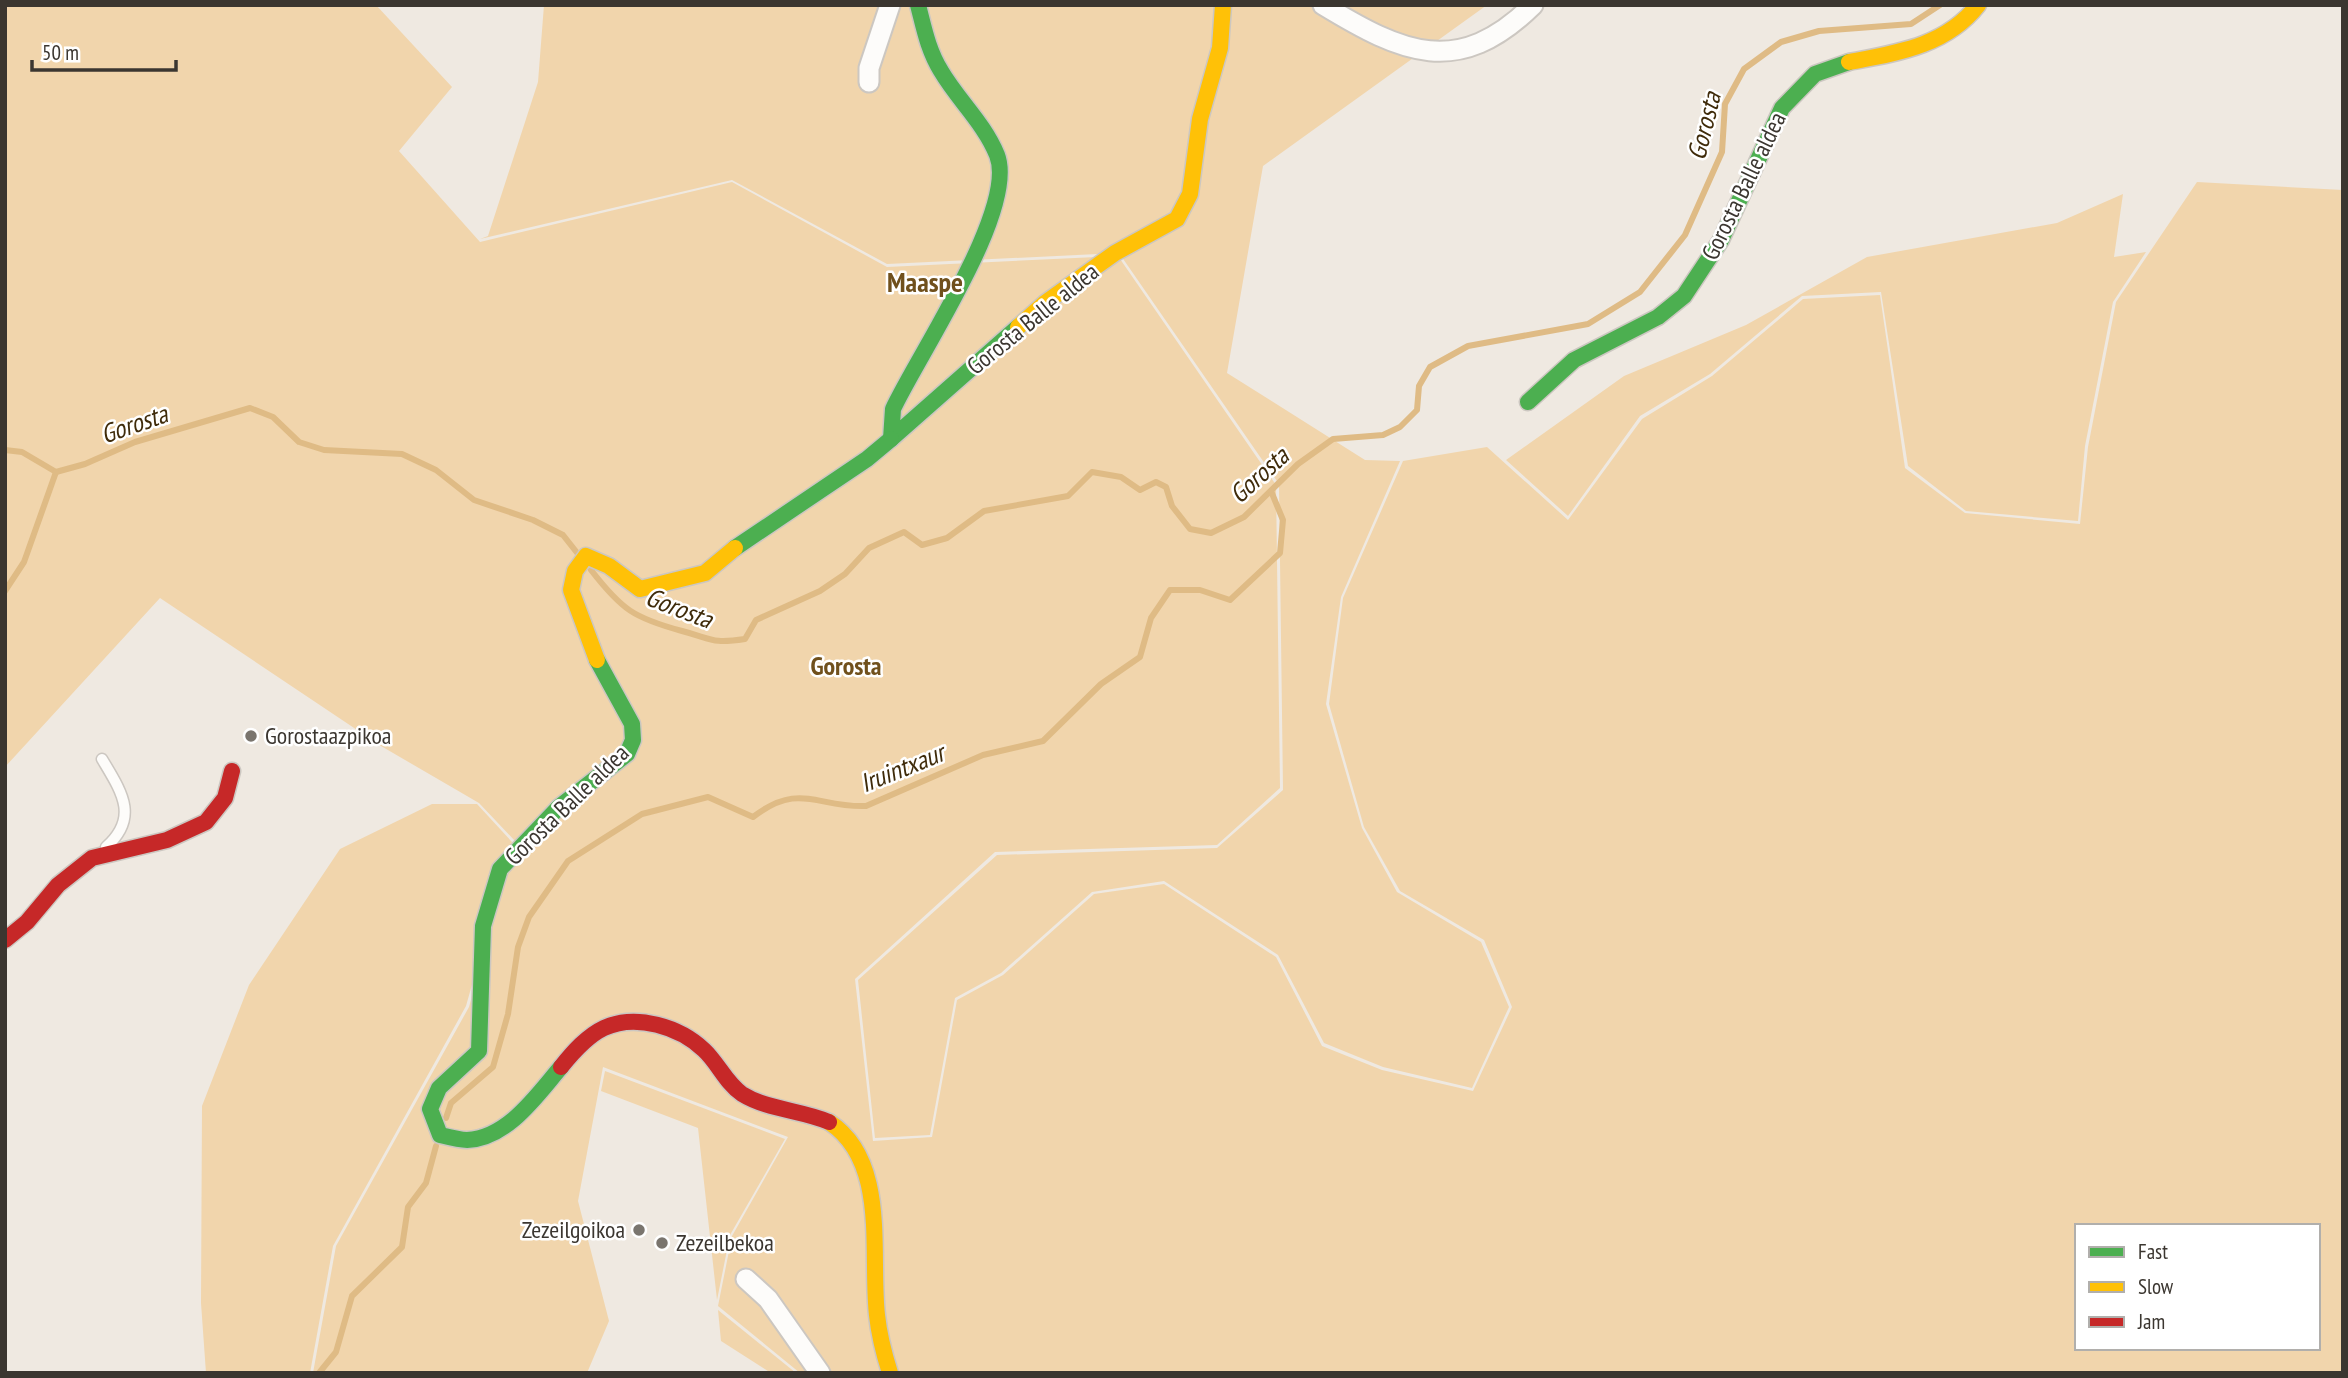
<svg xmlns="http://www.w3.org/2000/svg" width="2348" height="1378" font-family="'PT Sans Narrow',sans-serif">
<style>
.green{fill:#f1d5ac;fill-rule:evenodd}
.lines{fill:none;stroke-linecap:round;stroke-linejoin:round}
.stream{stroke:#dfbb85;stroke-width:6}
.lane-casing{stroke:#ccc7c1;stroke-width:13}
.street-casing{stroke:#ccc7c1;stroke-width:23}
.fast-casing{stroke:#ccc7c1;stroke-width:19}
.slow-casing{stroke:#ccc7c1;stroke-width:19}
.jam-casing{stroke:#ccc7c1;stroke-width:19}
.lane{stroke:#fdfcfa;stroke-width:10}
.street{stroke:#fdfcfa;stroke-width:19}
.fast{stroke:#4caf50;stroke-width:16}
.slow{stroke:#ffc107;stroke-width:16}
.jam{stroke:#c62828;stroke-width:16}
.poi-dot{fill:#7a756e;stroke:#fff;stroke-width:2.5}
.labels{text-anchor:middle;stroke-width:5;stroke-linejoin:round;paint-order:stroke}
.street-label{font-size:24px;fill:#3b3630;stroke:#fff}
.poi-label{font-size:24px;fill:#3b3630;stroke:#fff;text-anchor:start}
.water-label{font-size:26px;font-style:italic;fill:#3f2b0a;stroke:#fff}
.neighbourhood-label{font-size:26px;font-weight:bold;fill:#70501c;stroke:#fff}
.quarter-label{font-size:28px;font-weight:bold;fill:#70501c;stroke:#fff}
</style>
<rect width="100%" height="100%" fill="#efe9e1"/>
<!-- green -->
<g class="green">
<path d="M5 5H376L452 87 399 151 480 242 732 182 887 267 1118 256 1276 485 1280 788 1217 845 995 852 855 979 873 1141 932 1137 957 1000 1003 975 1094 894 1164 884 1276 957 1322 1046 1382 1070 1473 1091 1512 1007 1484 940 1400 891 1364 827 1329 704 1343 598 1403 461 1487 447 1568 520 1642 419 1712 376 1803 299 1880 295 1905 468 1965 513 2080 524 2088 447 2116 302 2197 182 2343 190V1373H800L718 1306 732 1236 788 1137 603 1067 578 1201 609 1321 587 1373H313L336 1246 469 1007 515 841 479 803 381 746 160 598 5 767ZM2077 1226H2318V1348H2077Z"/>
<path d="M544 5H1487L1263 166 1227 373 1365 460 1400 461 1341 597 1326 704 1362 828 1397 892 1481 942 1509 1007 1472 1088 1383 1067 1324 1043 1278 955 1164 881 1092 892 1001 973 955 998 930 1135 875 1138 858 980 997 855 1217 848 1283 790 1279 484 1119 253 887 264 732 180 480 239 488 236 538 82Z"/>
<path d="M2123 194 2114 257 2146 252 2113 302 2085 446 2078 521 1966 511 1908 466 1881 292 1802 296 1710 374 1640 416 1568 516 1506 460 1624 376 1746 325 1867 257 2057 223Z"/>
<path d="M432 804H477L512 842 466 1006 333 1246 310 1373H206L201 1303 202 1106 249 985 340 849Z"/>
<path d="M605 1071 785 1139 730 1235 717 1300 698 1128 601 1091Z"/>
<path d="M718 1310 796 1373H771L721 1341Z"/>
</g>
<g class="lines">
<!-- stream -->
<g class="stream">
<path d="M5 450 22 452 56 472"/>
<path d="M56 472 85 464 135 442 250 408 273 417 299 442 324 450 402 454 436 470 474 500 533 520 563 535 578 554"/>
<path d="M591 570C622 610 634 618 682 631 713 639 711 644 745 639L756 620 820 591 845 574 869 548 904 532 922 545 947 538 984 511 1068 496 1092 472 1121 477 1140 490 1156 482 1166 487 1172 506 1190 529 1211 533 1244 517 1298 464 1333 439 1383 435 1400 427 1417 410 1419 386 1430 367 1468 346 1588 324 1640 292 1685 235 1722 152 1725 104 1744 69 1781 42 1819 31 1911 24 1940 5"/>
<path d="M5 591 24 562 56 472"/>
<path d="M446 1118 451 1103 493 1067 508 1014 518 947 529 917 568 861 642 814 708 797 753 817C800 781 817 808 866 806L983 755 1043 741 1101 684 1140 657 1151 618 1170 590H1200L1230 600 1280 553 1283 520 1271 491"/>
<path d="M319 1373 336 1352 352 1296 402 1247 408 1207 426 1183 436 1146"/>
</g>
<!-- lane casing -->
<g class="lane-casing">
<path id="lane" d="M102 759C121 791 140 817 106 847"/>
</g>
<!-- street casing -->
<g class="street-casing">
<g id="street">
<path d="M1323 5C1402 53 1458 79 1533 5"/>
<path d="M869 82V68L890 5"/>
<path d="M746 1279 768 1299 820 1373"/>
</g>
</g>
<!-- fast casing -->
<g class="fast-casing">
<g id="fast">
<path d="M918 5C924 28 928 50 941 71 958 100 984 123 997 155 1018 209 918 355 893 409L891 439 1018 327"/>
<path d="M1528 402 1574 360 1658 317 1684 296 1721 240 1782 108 1815 74 1849 62"/>
<path d="M735 548 867 459 891 439"/>
<path d="M561 1067C537 1095 508 1138 467 1140 459 1140 448 1137 440 1135L430 1109 439 1088 479 1051 483 926 500 869 559 807 627 754 633 740 632 724 597 660"/>
</g>
</g>
<!-- slow casing -->
<g class="slow-casing">
<g id="slow">
<path d="M1849 62C1897 53 1946 46 1978 5"/>
<path d="M1018 327 1045 303 1115 253 1177 219 1190 194 1200 119 1220 48 1223 5"/>
<path d="M597 660 571 590 575 571 586 556 609 566 640 589 705 573 735 548"/>
<path d="M829 1122C889 1161 870 1254 877 1315 879 1335 884 1354 890 1373"/>
</g>
</g>
<!-- jam casing -->
<g class="jam-casing">
<g id="jam">
<path d="M5 940 27 922 58 885 92 858 167 840 206 822 225 798 232 771"/>
<path d="M561 1067C573 1052 587 1036 604 1028 636 1013 680 1027 704 1050 718 1063 726 1083 742 1094 768 1110 801 1110 829 1122"/>
</g>
</g>
<!-- lane -->
<use href="#lane" class="lane"/>
<!-- street -->
<use href="#street" class="street"/>
<!-- fast -->
<use href="#fast" class="fast"/>
<!-- slow -->
<use href="#slow" class="slow"/>
<!-- jam -->
<use href="#jam" class="jam"/>
</g>
<!-- markers -->
<g class="poi-dot">
<circle cx="251" cy="736" r="7"/>
<circle cx="639" cy="1230" r="7"/>
<circle cx="662" cy="1243" r="7"/>
</g>
<g class="labels">
<!-- street labels -->
<g class="street-label">
<text transform="translate(1744 186) rotate(-64)" y="8">Gorosta Balle aldea</text>
<text transform="translate(1033 319) rotate(-39)" y="8">Gorosta Balle aldea</text>
<text transform="translate(567 805) rotate(-44)" y="8">Gorosta Balle aldea</text>
</g>
<!-- poi labels -->
<g class="poi-label">
<text x="265" y="744">Gorostaazpikoa</text>
<text x="625" y="1238" text-anchor="end">Zezeilgoikoa</text>
<text x="676" y="1251">Zezeilbekoa</text>
</g>
<!-- water labels -->
<g class="water-label">
<text transform="translate(1704 126) rotate(-76)" y="9">Gorosta</text>
<text transform="translate(134 424) rotate(-19)" y="9">Gorosta</text>
<text transform="translate(1259 475) rotate(-42)" y="9">Gorosta</text>
<text transform="translate(679 608) rotate(21)" y="9">Gorosta</text>
<text transform="translate(902 768) rotate(-22)" y="9">Iruintxaur</text>
</g>
<!-- neighbourhood labels -->
<g class="neighbourhood-label">
<text x="846" y="675">Gorosta</text>
</g>
<!-- quarter labels -->
<g class="quarter-label">
<text x="925" y="292">Maaspe</text>
</g>
</g>
<!-- border -->
<rect width="2348" height="1378" fill="none" stroke="#3b3630" stroke-width="14"/>
<!-- legend -->
<rect x="2075" y="1224" width="245" height="126" fill="#ffffff" stroke="#b1afac" stroke-width="2"/>
<rect x="2089" y="1247" width="35" height="10" fill="#4caf50" stroke="#b1afac" stroke-width="2"/>
<text x="2138" y="1259" font-size="21" fill="#3b3630">Fast</text>
<rect x="2089" y="1282" width="35" height="10" fill="#ffc107" stroke="#b1afac" stroke-width="2"/>
<text x="2138" y="1294" font-size="21" fill="#3b3630">Slow</text>
<rect x="2089" y="1317" width="35" height="10" fill="#c62828" stroke="#b1afac" stroke-width="2"/>
<text x="2138" y="1329" font-size="21" fill="#3b3630">Jam</text>
<!-- scale -->
<path d="M32 60v10h144v-10" fill="none" stroke="#3b3630" stroke-width="3.5"/>
<text x="42" y="60" font-size="21" fill="#3b3630" stroke="#ffffff" stroke-width="5" paint-order="stroke">50 m</text>
</svg>
